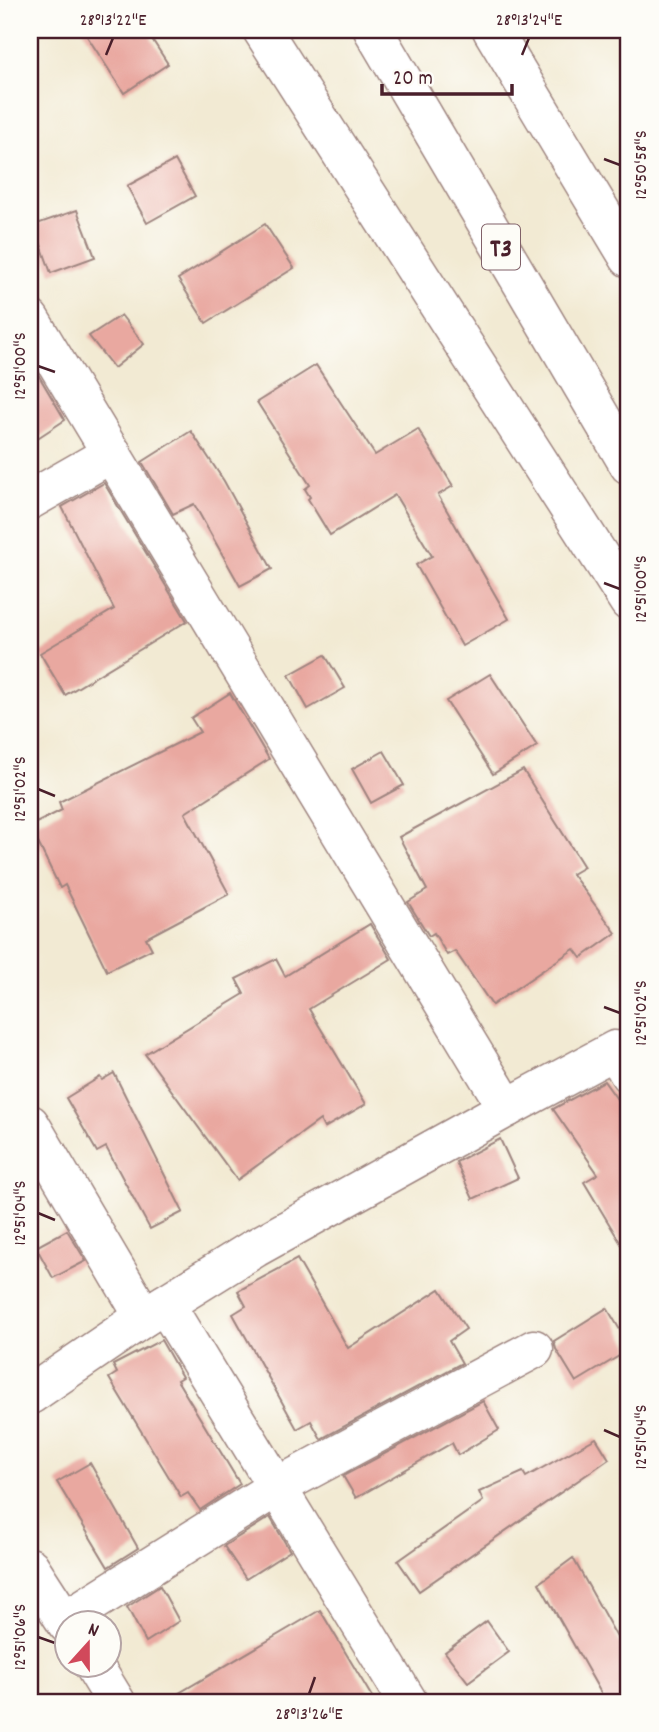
<svg xmlns="http://www.w3.org/2000/svg" width="659" height="1732" font-family="Dekko,sans-serif">
<style>
.building{fill:#e9a8a0}
.lines{fill:none;stroke-linecap:round;stroke-linejoin:round}
.street-casing{stroke:#9e847f;stroke-width:41}
.highway-casing{stroke:#9e847f;stroke-width:41}
.street{stroke:#fff;stroke-width:38}
.highway{stroke:#fff;stroke-width:38}
.ticks{fill:none;stroke:#4a1f2b;stroke-width:2.5}
.labels{text-anchor:middle;stroke-width:6;stroke-linejoin:round;paint-order:stroke}
.shield{fill:#fdfcf7;stroke:#806168;stroke-width:2}
.shield-label{font-size:26px;font-weight:bold;fill:#4a1f2b}
.neatline{fill:none;stroke:#4a1f2b;stroke-width:2.5}
.ticks-label{font-size:18px;text-anchor:middle;fill:#4a1f2b}
</style>
<rect width="100%" height="100%" fill="#fdfcf7"/>
<filter id="ink" filterUnits="userSpaceOnUse"><feTurbulence type="fractalNoise" baseFrequency=".0143" numOctaves="2"/><feDisplacementMap in="SourceGraphic" scale="14" xChannelSelector="R" yChannelSelector="G"/><feConvolveMatrix kernelMatrix="1 2 1 2 8 2 1 2 1" color-interpolation-filters="sRGB"/></filter>
<filter id="wash" filterUnits="userSpaceOnUse"><feTurbulence type="fractalNoise" baseFrequency=".00686" numOctaves="4" result="noise"/><feDisplacementMap in="SourceGraphic" scale="28" xChannelSelector="R" yChannelSelector="G"/><feGaussianBlur stdDeviation="1.57" result="paint"/><feColorMatrix in="noise" values="0 0 0 0 0 0 0 0 0 0 0 0 0 0 0 0 0 1.4 0 .05"/><feComposite in="paint" operator="in"/></filter>
<g filter="url(#wash)">
<rect width="100%" height="100%" fill="#f2ead3"/>
<g id="blocks">
<!-- building -->
<g class="building">
<path d="M83 30H146L168 64 124 93Z"/>
<path d="M175 160 195 196 147 223 127 186Z"/>
<path d="M77 210 95 257 51 273 34 225Z"/>
<path d="M265 224 294 268 206 323 178 279Z"/>
<path d="M121 315 144 344 114 368 89 336Z"/>
<path d="M30 361 65 420 30 443Z"/>
<path d="M316 365 375 455 418 429 453 486 438 495 509 619 462 646 416 565 432 556 395 495 330 535 308 499 310 497 305 489 310 485 257 402Z"/>
<path d="M191 431 224 481 272 569 240 586 194 504 173 514 142 462Z"/>
<path d="M104 483 187 621 65 695 40 653 114 609 62 507Z"/>
<path d="M325 655 345 688 308 709 289 675Z"/>
<path d="M490 674 537 746 493 774 446 701Z"/>
<path d="M230 693 269 759 185 813 229 894 146 938 152 949 107 971 65 885 60 888 30 826 62 810 59 802 200 732 191 718Z"/>
<path d="M384 751 404 785 371 803 352 769Z"/>
<path d="M523 770 584 867 572 874 616 933 581 958 574 949 492 1005 455 951 447 955 434 933 429 936 408 902 427 890 399 837Z"/>
<path d="M370 924 391 959 309 1009 366 1104 324 1128 320 1120 237 1180 145 1054 244 994 236 979 276 959 285 976Z"/>
<path d="M114 1073 183 1212 150 1229 106 1147 97 1152 66 1098 100 1077 102 1080Z"/>
<path d="M604 1081 629 1116V1257L584 1182 598 1174 553 1109Z"/>
<path d="M500 1139 518 1178 473 1199 456 1162Z"/>
<path d="M67 1230 86 1261 53 1278 36 1247Z"/>
<path d="M297 1259 348 1348 440 1289 466 1329 449 1341 462 1363 321 1439 311 1421 297 1429 233 1314 246 1306 238 1291Z"/>
<path d="M607 1308 629 1345V1350L576 1382 556 1349 554 1341Z"/>
<path d="M161 1340 182 1377 177 1380 240 1484 200 1510 188 1493 181 1497 109 1378 117 1373 113 1365Z"/>
<path d="M483 1401 499 1430 458 1455 452 1443 356 1498 343 1476Z"/>
<path d="M596 1438 609 1459 419 1591 398 1561 483 1501 479 1492 523 1472 526 1477Z"/>
<path d="M90 1463 138 1548 108 1567 57 1482Z"/>
<path d="M270 1517 290 1551 246 1579 224 1546Z"/>
<path d="M573 1558 629 1659V1702H606L539 1583Z"/>
<path d="M160 1586 179 1621 146 1642 127 1607Z"/>
<path d="M320 1610 375 1702H164Z"/>
<path d="M487 1621 509 1652 468 1682 445 1652Z"/>
</g>
</g>
</g>
<g filter="url(#ink)">
<use href="#blocks" fill-opacity="0" stroke="#9e847f" stroke-width="2"/>
<g class="lines">
<!-- street casing -->
<g class="street-casing">
<g id="street">
<path d="M262 30 629 602"/>
<path d="M30 319 507 1108"/>
<path d="M30 500 112 453"/>
<path d="M30 1124 144 1317"/>
<path d="M165 1304 408 1702"/>
<path d="M30 1395 144 1317 255 1248 507 1108 615 1050 629 1074"/>
<path d="M30 1567 67 1624"/>
<path d="M65 1620 277 1487 534 1349"/>
<path d="M94 1666 116 1702"/>
</g>
</g>
<!-- highway casing -->
<g class="highway-casing">
<g id="highway">
<path d="M373 30 629 465"/>
<path d="M492 30 629 258"/>
</g>
</g>
<!-- street -->
<use href="#street" class="street"/>
<!-- highway -->
<use href="#highway" class="highway"/>
</g>
</g>
<!-- ticks -->
<path class="ticks" d="M106 55 113 38M522 55 529 38M604 159 620 165M38 366 55 372M604 583 620 589M38 789 55 796M604 1007 620 1013M38 1213 55 1220M604 1430 620 1437M38 1637 55 1643M309 1694 315 1677"/>
<g class="labels">
<!-- shield labels -->
<rect class="shield" x="482" y="224.5" width="38" height="45" rx="5"/>
<g class="shield-label">
<text x="501" y="256">T3</text>
</g>
</g>
<!-- margin -->
<rect width="659" height="1732" fill="none" stroke="#fdfcf7" stroke-width="77"/>
<!-- north arrow -->
<g transform="translate(88 1644) rotate(21)"><circle r="33" fill="#fdfcf7" stroke="#b5a4a5" stroke-width="2"/>
<path d="M0-5L12 26L0 18L-12 26Z" fill="#d1495b"/>
<text y="-10" font-size="19" font-weight="bold" text-anchor="middle" fill="#4a1f2b">N</text>
</g>
<!-- scale -->
<path d="M382 84v10h130v-10" fill="none" stroke="#4a1f2b" stroke-width="3.5"/>
<text x="393" y="84" font-size="21" fill="#4a1f2b" stroke="#fdfcf7" stroke-width="5" paint-order="stroke">20 m</text>
<rect x="38" y="38" width="582" height="1656" class="neatline"/>
<g class="ticks-label">
<text x="113" y="25">28°13'22"E</text>
<text x="529" y="25">28°13'24"E</text>
<text transform="translate(640 165) rotate(-90)" y="6">12°50'58"S</text>
<text transform="translate(19 366) rotate(-90)" y="6">12°51'00"S</text>
<text transform="translate(640 589) rotate(-90)" y="6">12°51'00"S</text>
<text transform="translate(19 789) rotate(-90)" y="6">12°51'02"S</text>
<text transform="translate(640 1013) rotate(-90)" y="6">12°51'02"S</text>
<text transform="translate(19 1213) rotate(-90)" y="6">12°51'04"S</text>
<text transform="translate(640 1437) rotate(-90)" y="6">12°51'04"S</text>
<text transform="translate(19 1637) rotate(-90)" y="6">12°51'06"S</text>
<text x="309" y="1719">28°13'26"E</text>
</g>
</svg>
